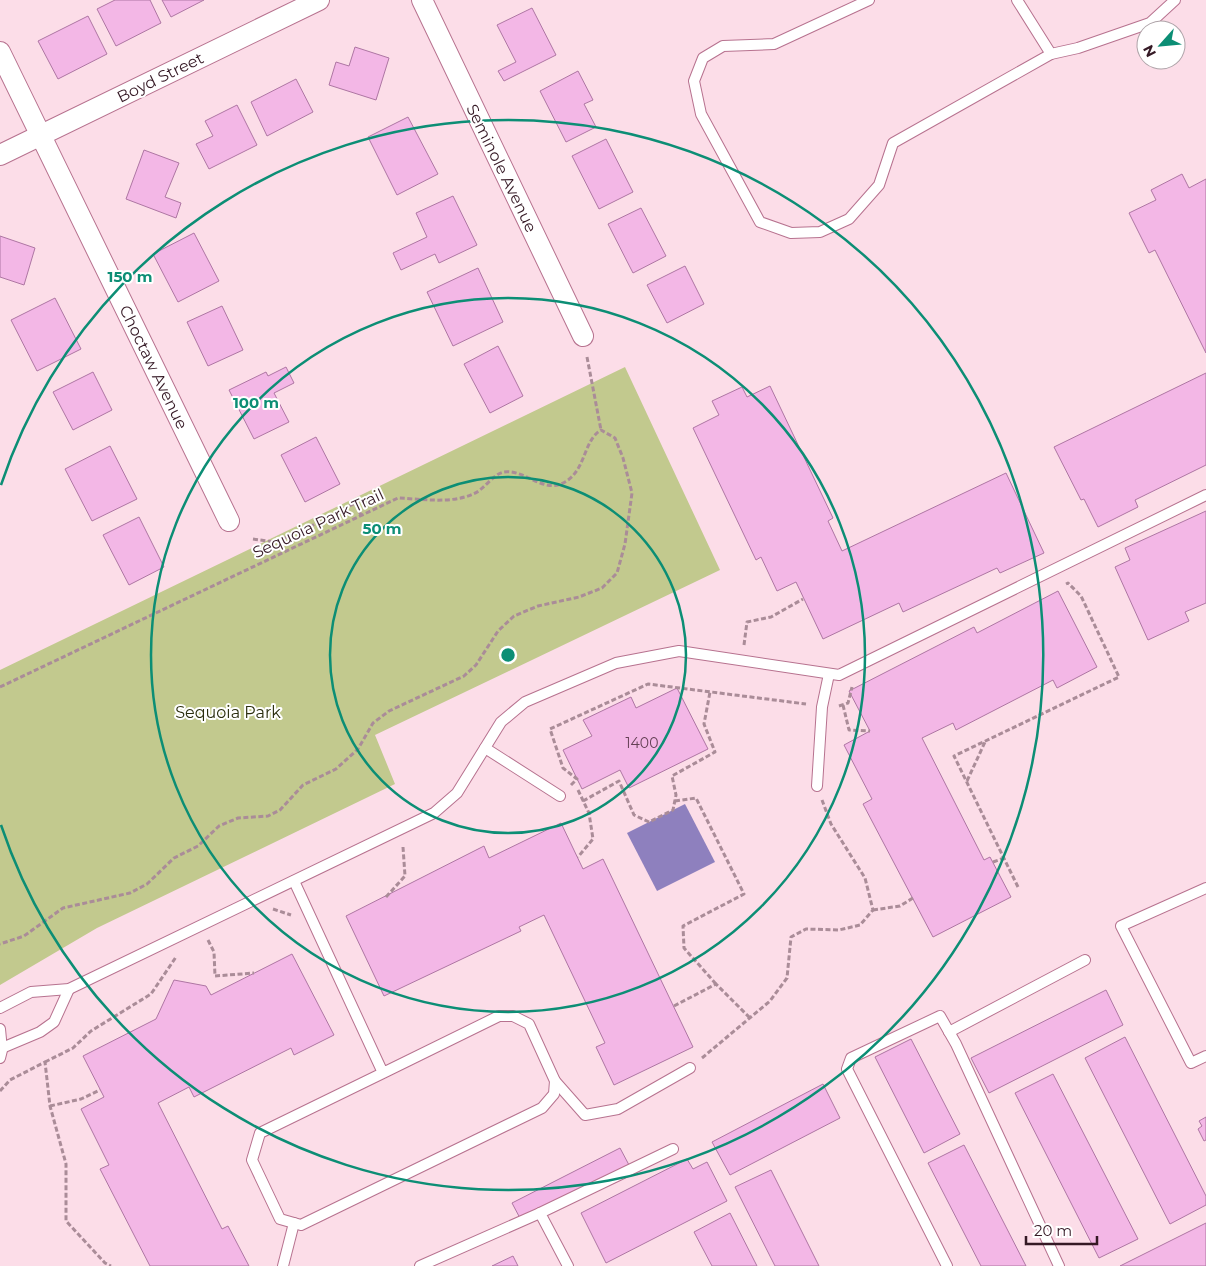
<svg xmlns="http://www.w3.org/2000/svg" width="1206" height="1266" font-family="Montserrat,sans-serif">
<style>
.green{fill:#c2c98e}
.water{fill:#8e80be}
.building{fill:#f3b7e6;stroke:#ae76a3}
.lines{fill:none;stroke-linecap:round;stroke-linejoin:round}
.lane-casing{stroke:#b7728f;stroke-width:12}
.street-casing{stroke:#b7728f;stroke-width:22}
.path{stroke:#aa8c98;stroke-width:3;stroke-dasharray:5 2.5;stroke-linecap:butt}
.lane{stroke:#fff;stroke-width:10}
.street{stroke:#fff;stroke-width:20}
.ring{fill:none;stroke:#0c8e75;stroke-width:2.5}
.labels{text-anchor:middle;stroke-width:4;stroke-linejoin:round;paint-order:stroke}
.number-label{font-size:14px;fill:#644055}
.street-label{font-size:16px;fill:#351925;stroke:#fff}
.park-label{font-size:16px;fill:#2b2e0f;stroke:#fff}
.centre{fill:#0c8e75;stroke:#fff;stroke-width:2.5}
.ring-label{font-size:15px;text-anchor:middle;font-weight:bold;fill:#0c8e75;stroke:#fff;stroke-width:4;stroke-linejoin:round;paint-order:stroke}
</style>
<rect width="100%" height="100%" fill="#fcdde8"/>
<!-- green -->
<path class="green" d="M625 367 720 570 375 735 395 784 97 928 0 985V670Z"/>
<!-- water -->
<path class="water" d="M685 804 715 862 657 891 627 833Z"/>
<!-- building -->
<g class="building">
<path d="M115 0H150L161 23 116 46 97 9Z"/>
<path d="M162 0H204L171 17Z"/>
<path d="M532 8 556 55 504 81 498 71 516 62 497 25Z"/>
<path d="M88 16 107 54 58 79 38 41Z"/>
<path d="M355 47 389 58 376 100 329 85 336 62 349 66Z"/>
<path d="M578 71 593 100 584 104 596 127 566 142 540 91Z"/>
<path d="M296 79 313 112 267 136 251 102Z"/>
<path d="M237 105 257 145 209 169 196 144 213 136 205 121Z"/>
<path d="M408 117 438 174 397 195 368 137Z"/>
<path d="M606 139 633 192 599 209 572 156Z"/>
<path d="M144 150 179 163 165 197 181 203 176 218 126 199Z"/>
<path d="M1182 174 1189 188 1206 179V353L1155 250 1149 253 1129 213 1156 200 1151 190Z"/>
<path d="M453 196 477 245 439 263 435 254 401 270 393 253 427 237 416 213Z"/>
<path d="M641 208 666 256 633 273 608 224Z"/>
<path d="M194 233 219 281 178 302 153 254Z"/>
<path d="M0 236 35 248 24 285 0 277Z"/>
<path d="M685 266 704 304 667 323 647 285Z"/>
<path d="M478 268 503 322 453 346 427 292Z"/>
<path d="M55 298 81 349 37 371 11 320Z"/>
<path d="M222 306 243 350 208 366 187 322Z"/>
<path d="M498 346 523 396 490 413 464 364Z"/>
<path d="M286 367 294 383 274 393 289 422 254 439 229 390 266 372 268 376Z"/>
<path d="M93 372 112 410 73 430 53 392Z"/>
<path d="M1206 373V465L1135 500 1138 507 1098 527 1084 499 1081 500 1054 447Z"/>
<path d="M770 386 833 518 828 521 842 551 1006 473 1044 553 1000 573 997 568 903 612 899 603 823 639 796 582 777 591 761 557 756 560 693 428 719 415 712 401 742 387 747 397Z"/>
<path d="M316 437 340 484 305 502 281 455Z"/>
<path d="M110 446 137 499 92 521 65 469Z"/>
<path d="M1206 511V603L1185 612 1189 621 1148 640 1115 567 1130 560 1125 548Z"/>
<path d="M139 517 164 567 129 585 103 535Z"/>
<path d="M1058 591 1097 667 1057 688 1053 680 956 730 953 723 922 738 984 860 990 857 1011 897 933 937 863 804 872 799 844 745 870 731 849 691 974 627 977 633Z"/>
<path d="M677 688 708 749 629 788 620 770 582 789 563 750 592 736 583 720 631 697 636 708Z"/>
<path d="M561 823 583 869 603 859 693 1047 614 1085 596 1047 605 1043 544 915 519 927 521 931 384 996 346 916 484 846 489 858Z"/>
<path d="M292 954 334 1035 294 1055 291 1048 194 1097 189 1087 158 1103 222 1229 228 1226 249 1266H150L100 1169 109 1165 81 1109 104 1097 83 1056 156 1019 174 980 206 986 211 995Z"/>
<path d="M1106 990 1123 1025 989 1093 971 1058Z"/>
<path d="M1125 1037 1206 1196V1205L1170 1224 1085 1058Z"/>
<path d="M911 1039 960 1134 924 1153 875 1057Z"/>
<path d="M1053 1074 1138 1239 1099 1258 1015 1093Z"/>
<path d="M823 1084 840 1118 730 1175 712 1142Z"/>
<path d="M1206 1117V1140L1204 1141 1198 1129 1202 1126 1199 1121Z"/>
<path d="M964 1145 1026 1266H981L928 1163Z"/>
<path d="M620 1148 629 1165 521 1220 512 1203Z"/>
<path d="M687 1159 693 1169 707 1162 727 1201 606 1263 581 1213Z"/>
<path d="M771 1170 819 1266H775L735 1187Z"/>
<path d="M730 1213 757 1266H712L694 1232Z"/>
<path d="M1206 1223V1266H1120Z"/>
<path d="M513 1256 518 1266H492Z"/>
</g>
<g class="lines">
<!-- lane casing -->
<g class="lane-casing">
<g id="lane">
<path d="M869 0 774 44 723 46 703 58 694 81 701 114 760 222 791 233 820 232 849 219 879 185 893 143 1051 54 1078 48 1150 23 1175 0"/>
<path d="M1017 0 1051 54"/>
<path d="M485 748 560 796"/>
<path d="M817 786 822 707 829 674"/>
<path d="M294 881 383 1073 260 1133 252 1160 280 1219 301 1225 542 1108 554 1094 555 1081 529 1024 513 1016H499L383 1073"/>
<path d="M1206 888 1121 926 1191 1063 1206 1056"/>
<path d="M0 1008 31 992 69 989 434 813 457 793 501 722 525 702 616 663 679 651 839 675 1206 495"/>
<path d="M0 1029 2 1050 0 1058"/>
<path d="M949 1032 1085 960"/>
<path d="M2 1048 40 1032 54 1022 69 989"/>
<path d="M555 1081 585 1115 618 1109 690 1068"/>
<path d="M283 1266 294 1223"/>
<path d="M420 1266 540 1213"/>
<path d="M568 1266 540 1213 673 1149"/>
<path d="M947 1266 847 1069 851 1058 940 1016 956 1044 1059 1266"/>
</g>
</g>
<!-- street casing -->
<g class="street-casing">
<g id="street">
<path d="M422 0 583 336"/>
<path d="M0 52 229 521"/>
<path d="M0 155 319 0"/>
</g>
</g>
<!-- path -->
<g class="path">
<path d="M587 357 601 430"/>
<path d="M253 539 274 542 298 533 355 503 361 515"/>
<path d="M744 645 747 622 771 617 803 599"/>
<path d="M0 687 398 498C422 499 451 504 473 494 484 490 493 474 504 472 527 469 545 497 568 480 586 467 584 440 601 430L615 438 623 458 632 493 625 544 617 573 602 588 579 597 538 606 514 616 498 631 476 665 464 676 389 711 373 723 358 749 336 769 303 785 280 810 268 816 238 818 219 826 198 846 174 858 147 884 130 893 63 908 24 936 0 944"/>
<path d="M843 705 849 730 870 731"/>
<path d="M839 706 848 703 852 687"/>
<path d="M967 781 985 742"/>
<path d="M571 785 577 779 563 768 550 729 648 684 806 704"/>
<path d="M578 790 589 813 593 839 578 857"/>
<path d="M583 801 619 781 634 815 649 822 673 810 676 795 672 776 715 752 704 724 710 692"/>
<path d="M675 801 696 798 744 894 683 926 684 948 716 984"/>
<path d="M993 862 1004 858"/>
<path d="M1018 887 954 756 1119 677 1081 596 1068 583 1066 584"/>
<path d="M386 897 405 876 403 847"/>
<path d="M273 909 291 915"/>
<path d="M873 910 900 906 913 898"/>
<path d="M208 940 214 952 215 976 254 973"/>
<path d="M674 1006 716 984 750 1018"/>
<path d="M702 1058 770 1001 787 978 791 937 806 929 839 930 860 925 873 910 865 878 831 824 822 800"/>
<path d="M45 1062 73 1048 91 1031 151 994 176 957"/>
<path d="M0 1091 10 1080 45 1062 50 1106 66 1164V1221L105 1263 111 1266"/>
<path d="M50 1106 81 1099 100 1090"/>
</g>
<!-- lane -->
<use href="#lane" class="lane"/>
<!-- street -->
<use href="#street" class="street"/>
</g>
<!-- distance rings -->
<g class="ring">
<circle cx="508" cy="655" r="178"/>
<circle cx="508" cy="655" r="357"/>
<path d="M1 485A535 535 0 1 1 1 825"/>
</g>
<g class="labels">
<!-- number labels -->
<g class="number-label">
<text x="642" y="748">1400</text>
</g>
<!-- street labels -->
<g class="street-label">
<text transform="translate(160 77) rotate(-26)" y="6">Boyd Street</text>
<text transform="translate(502 168) rotate(64)" y="6">Seminole Avenue</text>
<text transform="translate(154 367) rotate(64)" y="6">Choctaw Avenue</text>
<text transform="translate(318 523) rotate(-25)" y="6">Sequoia Park Trail</text>
</g>
<!-- park labels -->
<g class="park-label">
<text x="228" y="718">Sequoia Park</text>
</g>
</g>
<circle cx="508" cy="655" r="8" class="centre"/>
<g class="ring-label">
<text x="130" y="282">150 m</text>
<text x="256" y="408">100 m</text>
<text x="382" y="534">50 m</text>
</g>
<!-- north arrow -->
<g transform="translate(1161 45) rotate(243)"><circle r="24" fill="#ffffff" stroke="#aea3a8"/>
<path d="M0-4L9 19L0 12L-9 19Z" fill="#0c8e75"/>
<text y="-8" font-size="14" font-weight="bold" text-anchor="middle" fill="#351925">N</text>
</g>
<!-- scale -->
<path d="M1026 1236v8h71v-8" fill="none" stroke="#351925" stroke-width="2.5"/>
<text x="1034" y="1236" font-size="15" fill="#351925" stroke="#ffffff" stroke-width="4" paint-order="stroke">20 m</text>
</svg>
